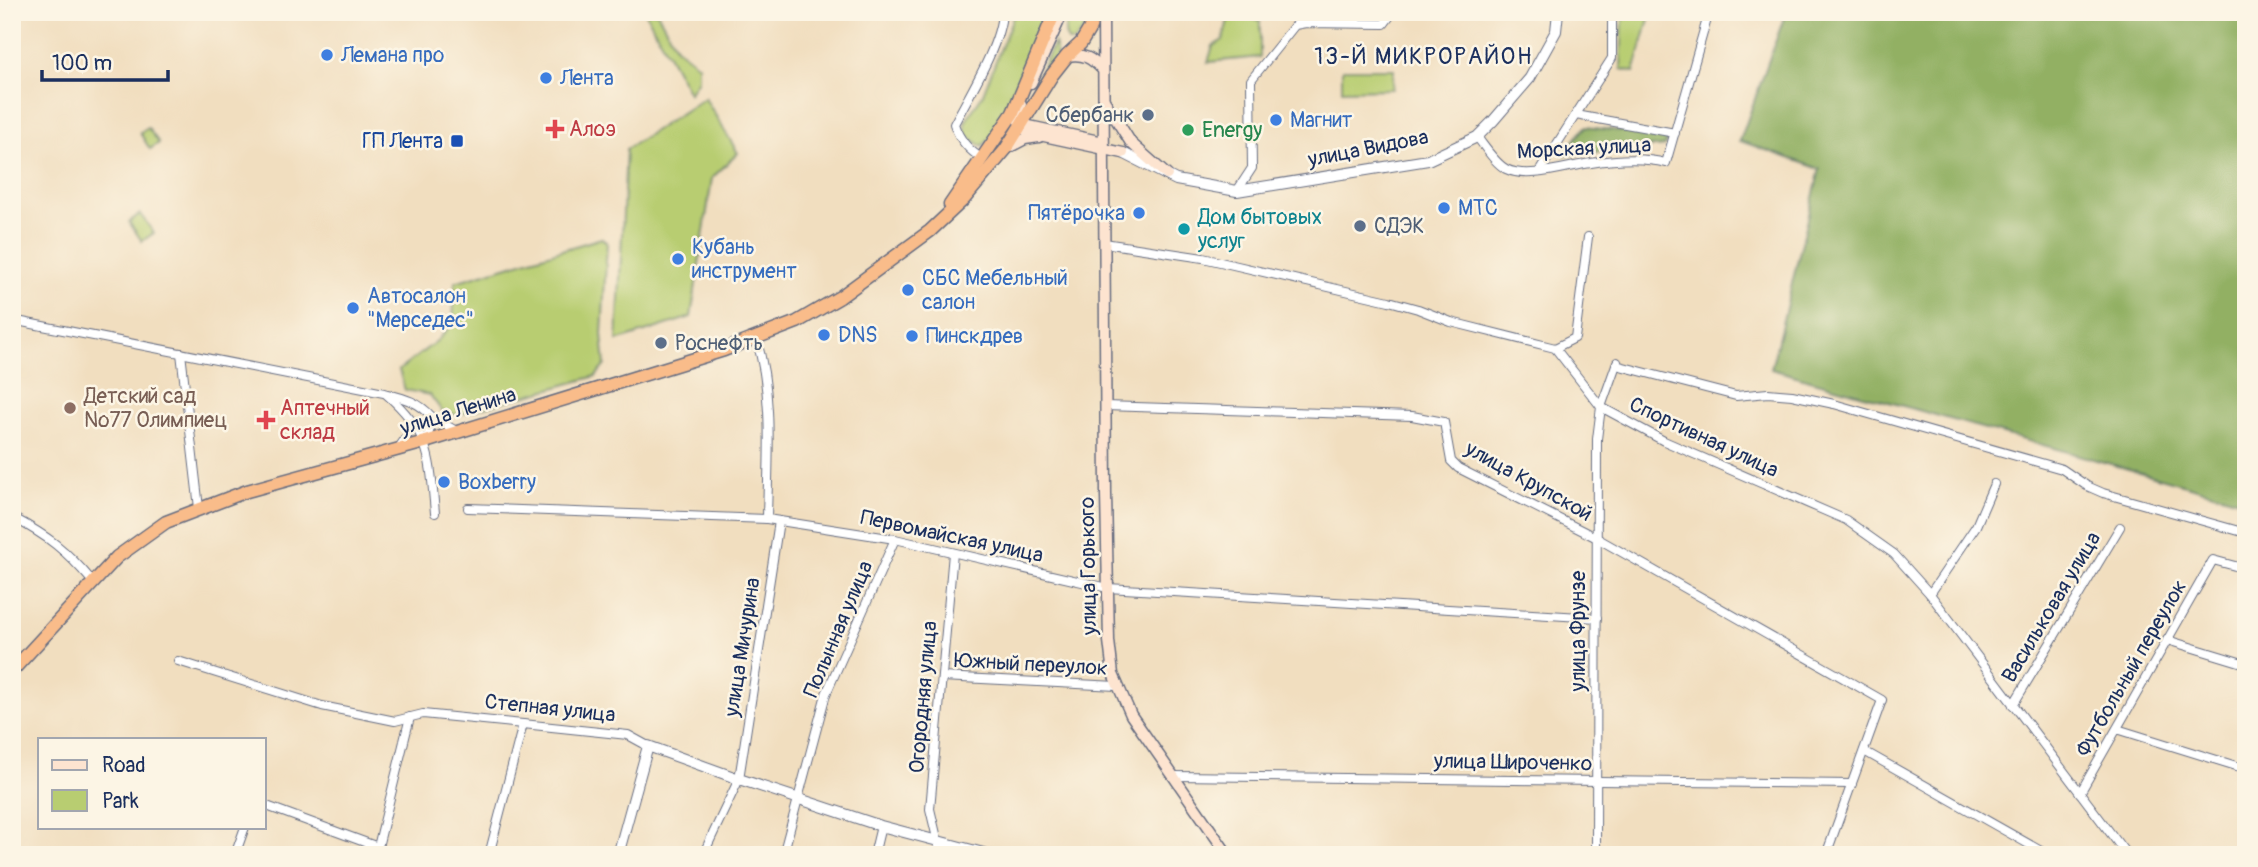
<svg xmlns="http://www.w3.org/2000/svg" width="2258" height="867" font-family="Pangolin,sans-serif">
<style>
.green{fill:#b8cd71;stroke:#6a7e68;stroke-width:2}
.forest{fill:#92b063;stroke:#567060;stroke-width:2}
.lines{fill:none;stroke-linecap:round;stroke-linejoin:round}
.minor-casing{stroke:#666c80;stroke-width:10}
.tertiary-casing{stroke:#666c80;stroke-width:12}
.secondary-casing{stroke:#666c80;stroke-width:13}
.trunk-casing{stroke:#666c80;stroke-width:15}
.minor{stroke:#fff;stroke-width:8}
.tertiary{stroke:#fff;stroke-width:10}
.secondary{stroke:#fde4d0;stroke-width:10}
.trunk{stroke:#f9bc8a;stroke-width:12}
.shop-dot{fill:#3f7fe0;stroke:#fcf5e5;stroke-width:2.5}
.service-dot{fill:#5c6f8a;stroke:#fcf5e5;stroke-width:2.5}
.health-dot{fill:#e0444e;stroke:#fcf5e5;stroke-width:2.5}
.leisure-dot{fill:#2e9e5b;stroke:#fcf5e5;stroke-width:2.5}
.transit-dot{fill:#1a4fb4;stroke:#fcf5e5;stroke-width:2.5}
.culture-dot{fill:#0f9aa8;stroke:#fcf5e5;stroke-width:2.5}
.education-dot{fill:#8d6e63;stroke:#fcf5e5;stroke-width:2.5}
.labels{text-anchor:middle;stroke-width:5;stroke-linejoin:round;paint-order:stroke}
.shop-label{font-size:21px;fill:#366cbe;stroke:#fcf5e5;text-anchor:start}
.service-label{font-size:21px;fill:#4e5e75;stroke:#fcf5e5;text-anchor:start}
.health-label{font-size:21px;fill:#be3a42;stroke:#fcf5e5;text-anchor:start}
.leisure-label{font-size:21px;fill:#27864d;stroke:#fcf5e5;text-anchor:start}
.transit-label{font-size:21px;fill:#164399;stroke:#fcf5e5;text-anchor:end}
.street-label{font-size:21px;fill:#1b2f5e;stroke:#fcf5e5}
.culture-label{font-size:21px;fill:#0d838f;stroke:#fcf5e5;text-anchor:start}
.education-label{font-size:21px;fill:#785e54;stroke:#fcf5e5;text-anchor:start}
.neighbourhood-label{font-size:23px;letter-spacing:2px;fill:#1b2f5e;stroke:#fcf5e5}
</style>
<rect width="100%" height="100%" fill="#fcf5e5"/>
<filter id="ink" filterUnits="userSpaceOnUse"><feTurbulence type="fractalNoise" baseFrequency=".0143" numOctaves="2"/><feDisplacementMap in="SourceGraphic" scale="14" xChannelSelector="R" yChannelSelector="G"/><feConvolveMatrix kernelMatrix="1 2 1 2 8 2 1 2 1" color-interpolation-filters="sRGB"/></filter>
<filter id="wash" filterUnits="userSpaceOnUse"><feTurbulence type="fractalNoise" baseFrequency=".00686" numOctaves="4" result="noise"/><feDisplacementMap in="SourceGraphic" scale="28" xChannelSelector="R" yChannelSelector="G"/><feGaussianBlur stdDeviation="1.57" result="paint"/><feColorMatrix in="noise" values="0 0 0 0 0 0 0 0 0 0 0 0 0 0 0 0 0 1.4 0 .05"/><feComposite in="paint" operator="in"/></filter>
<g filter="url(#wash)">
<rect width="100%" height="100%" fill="#f1debf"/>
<!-- green -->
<g class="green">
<path d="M645 12H657L676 47 698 65V80L689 93Z"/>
<path d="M1015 12H1047C1037 41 1005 130 982 146L966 135 965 122 983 94Z"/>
<path d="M1070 12H1087L1084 30 1074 42H1069C1061 33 1067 22 1070 12Z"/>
<path d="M1230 12 1260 21V57L1208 62 1213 46 1223 40Z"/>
<path d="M1623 12H1651L1634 72 1621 69Z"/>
<path d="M1054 43 1057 55 1049 66 1021 125 963 194C1002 143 1028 102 1054 43Z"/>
<path d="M1342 69H1394L1392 89 1342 90Z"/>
<path d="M705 98 738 153 712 178 691 317 617 341 626 149Z"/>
<path d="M148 128 159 143 150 149 140 133Z"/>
<path d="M140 214 154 233 142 241 129 222Z"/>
<path d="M602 238 607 243 602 334 605 365 596 376 457 415 442 411 430 395 405 390 399 370 438 340 453 323 455 282Z"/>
</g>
<!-- forest -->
<g class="forest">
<path d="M1786 12H2246V502L1771 369 1820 169 1740 141Z"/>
<path d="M1585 127 1668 136 1665 146 1563 155Z"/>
</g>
</g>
<g filter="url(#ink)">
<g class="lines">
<!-- minor casing -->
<g class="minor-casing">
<g id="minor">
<path d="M1576 115 1675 133"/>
<path d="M1477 137C1485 147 1495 163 1506 169 1528 180 1568 166 1591 163 1615 159 1643 157 1666 163L1709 12"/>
<path d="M983 159C969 151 959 139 954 124 969 95 1001 44 1002 12"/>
<path d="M1539 172 1612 58V12"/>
<path d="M1237 191 1252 168 1251 80 1295 25 1306 23 1384 24 1393 12"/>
<path d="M1104 243 1203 258 1389 301 1418 309 1451 322 1555 348 1601 407 1664 441 1846 520 1894 554 1930 594 2127 855"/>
<path d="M12 320 384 393C403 398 418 401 431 416L430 429 425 442"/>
<path d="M756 338C774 396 768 459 767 519"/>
<path d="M1555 348 1575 338 1588 237"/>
<path d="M181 353 199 508"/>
<path d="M1616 365 1736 396 1768 393 1792 395 1834 404 2062 469 2087 486 2103 493 2246 533"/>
<path d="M386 394C431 433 430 458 435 513"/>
<path d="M1105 406 1412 416 1444 422 1451 461 1458 468 1595 537 1882 700 1826 855"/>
<path d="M431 416 456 431"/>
<path d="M398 449 409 433 412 421"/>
<path d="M468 508 767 519 895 539 1108 588 1597 618"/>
<path d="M12 517C48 536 66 550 92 581"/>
<path d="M1930 594 1976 526 1994 484"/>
<path d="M2167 640 2246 664"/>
<path d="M178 661 322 706 395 721 423 714 523 724 628 735 648 746"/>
<path d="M942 677 1117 686"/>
<path d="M2013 705 2120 527"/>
<path d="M2117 729 2246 769"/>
<path d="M1864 751 2048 855"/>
<path d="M1174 776 1852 784"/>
<path d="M2080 793 2213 560 2246 569"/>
<path d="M264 805 378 847"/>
<path d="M235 855 245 827"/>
<path d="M376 855 410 717"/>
<path d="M489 855 523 724"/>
<path d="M703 855 739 779 779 521"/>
<path d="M783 855 826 694 895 539"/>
<path d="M874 855 881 826"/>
<path d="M941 855 930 809 953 553"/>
<path d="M1596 855 1597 439 1601 407 1617 362"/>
</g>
</g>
<!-- tertiary casing -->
<g class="tertiary-casing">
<g id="tertiary">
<path d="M1123 153 1176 180 1237 191 1428 160 1477 137 1493 121 1530 78 1556 31 1558 12"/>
<path d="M618 855 648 746 739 779 881 826 991 855"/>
</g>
</g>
<!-- secondary casing -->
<g class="secondary-casing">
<g id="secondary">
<path d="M1103 12 1106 494 1109 641 1113 674 1131 715 1228 855"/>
<path d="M1067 56C1084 53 1091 58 1103 70"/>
<path d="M1031 83 1063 12"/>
<path d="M1104 100 1131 143 1167 175"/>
<path d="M1021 104 1017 118 1024 129 1030 133 1123 153"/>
<path d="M1029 126 1099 141"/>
<path d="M1006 149 1025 139 1039 137"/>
</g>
</g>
<!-- trunk casing -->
<g class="trunk-casing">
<g id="trunk">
<path d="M950 205 1013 113 1055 12"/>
<path d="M12 671 117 557 166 522 247 491 425 442 724 350 797 322 840 297 930 231 964 199 1006 149 1052 75 1067 56 1081 43 1090 28 1093 12"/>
</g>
</g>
<!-- minor -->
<use href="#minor" class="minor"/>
<!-- tertiary -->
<use href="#tertiary" class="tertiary"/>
<!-- secondary -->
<use href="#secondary" class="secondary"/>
<!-- trunk -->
<use href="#trunk" class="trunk"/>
</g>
</g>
<!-- markers -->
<g class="shop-dot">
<circle cx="327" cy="55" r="7"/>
<circle cx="546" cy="78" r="7"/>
<circle cx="1276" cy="120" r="7"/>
<circle cx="1444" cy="208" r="7"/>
<circle cx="1139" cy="213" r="7"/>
<circle cx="678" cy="259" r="7"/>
<circle cx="908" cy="290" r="7"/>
<circle cx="353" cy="308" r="7"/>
<circle cx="824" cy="335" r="7"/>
<circle cx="912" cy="336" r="7"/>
<circle cx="444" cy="482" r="7"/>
</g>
<g class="service-dot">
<circle cx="1148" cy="115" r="7"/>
<circle cx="1360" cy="226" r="7"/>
<circle cx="661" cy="343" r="7"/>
</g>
<g class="health-dot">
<path d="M551.5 118.5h7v7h7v7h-7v7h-7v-7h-7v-7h7z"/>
<path d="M262.5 409.5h7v7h7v7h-7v7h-7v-7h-7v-7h7z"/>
</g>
<circle class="leisure-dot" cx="1188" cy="130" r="7"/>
<rect class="transit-dot" x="450" y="134" width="14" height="14" rx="3.5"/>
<circle class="culture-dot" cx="1184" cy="229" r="7"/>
<circle class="education-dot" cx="70" cy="408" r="7"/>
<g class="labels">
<!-- shop labels -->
<g class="shop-label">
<text x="341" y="62">Лемана про</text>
<text x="560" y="85">Лента</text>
<text x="1290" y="127">Магнит</text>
<text x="1458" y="215">МТС</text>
<text x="1125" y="220" text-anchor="end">Пятёрочка</text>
<text x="692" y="254">Кубань<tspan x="692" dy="24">инструмент</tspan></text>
<text x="922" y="285">СБС Мебельный<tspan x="922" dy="24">салон</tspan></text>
<text x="367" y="303">Автосалон<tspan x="367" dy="24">"Мерседес"</tspan></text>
<text x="838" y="342">DNS</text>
<text x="926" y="343">Пинскдрев</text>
<text x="458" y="489">Boxberry</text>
</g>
<!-- service labels -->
<g class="service-label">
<text x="1134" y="122" text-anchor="end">Сбербанк</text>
<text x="1374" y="233">СДЭК</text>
<text x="675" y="350">Роснефть</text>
</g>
<!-- health labels -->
<g class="health-label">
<text x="569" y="136">Алоэ</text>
<text x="280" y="415">Аптечный<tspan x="280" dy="24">склад</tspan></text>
</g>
<!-- leisure labels -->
<g class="leisure-label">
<text x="1202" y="137">Energy</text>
</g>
<!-- transit labels -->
<g class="transit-label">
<text x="443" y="148">ГП Лента</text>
</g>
<!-- street labels -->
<g class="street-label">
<text transform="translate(1368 148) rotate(-11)" y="7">улица Видова</text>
<text transform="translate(1584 148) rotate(-3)" y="7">Морская улица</text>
<text transform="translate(458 411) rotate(-17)" y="7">улица Ленина</text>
<text transform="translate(1704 437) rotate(25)" y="7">Спортивная улица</text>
<text transform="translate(1529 481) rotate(29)" y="7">улица Крупской</text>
<text transform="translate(952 536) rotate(12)" y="7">Первомайская улица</text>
<text transform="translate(1088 566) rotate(-91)" y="7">улица Горького</text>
<text transform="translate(2051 607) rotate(-59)" y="7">Васильковая улица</text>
<text transform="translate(838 629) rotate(-67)" y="7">Полынная улица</text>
<text transform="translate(1578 631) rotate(-90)" y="7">улица Фрунзе</text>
<text transform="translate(742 647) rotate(-81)" y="7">улица Мичурина</text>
<text transform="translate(1031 664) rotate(3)" y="7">Южный переулок</text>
<text transform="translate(2131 668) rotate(-60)" y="7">Футбольный переулок</text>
<text transform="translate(923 697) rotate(-85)" y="7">Огородняя улица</text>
<text transform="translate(550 708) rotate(6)" y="7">Степная улица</text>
<text transform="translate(1513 762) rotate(1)" y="7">улица Широченко</text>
</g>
<!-- culture labels -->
<g class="culture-label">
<text x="1198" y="224">Дом бытовых<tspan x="1198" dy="24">услуг</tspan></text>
</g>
<!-- education labels -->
<g class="education-label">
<text x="84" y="403">Детский сад<tspan x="84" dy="24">№77 Олимпиец</tspan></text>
</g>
<!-- neighbourhood labels -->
<g class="neighbourhood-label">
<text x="1424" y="64">13-Й МИКРОРАЙОН</text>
</g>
</g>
<!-- margin -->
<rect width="2258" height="867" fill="none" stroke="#fcf5e5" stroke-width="42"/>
<!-- legend -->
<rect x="38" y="738" width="228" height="91" fill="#fcf5e5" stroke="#a2a6af" stroke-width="2"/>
<rect x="52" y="760" width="35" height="10" fill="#fde4d0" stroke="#a2a6af" stroke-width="2"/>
<text x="102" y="772" font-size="21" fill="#1b2f5e">Road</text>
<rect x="52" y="790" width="35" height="21" fill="#b8cd71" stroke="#a2a6af" stroke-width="2"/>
<text x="102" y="808" font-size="21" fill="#1b2f5e">Park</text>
<!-- scale -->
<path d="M42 70v10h126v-10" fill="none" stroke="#1b2f5e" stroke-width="3.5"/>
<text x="52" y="70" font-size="21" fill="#1b2f5e" stroke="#fcf5e5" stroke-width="5" paint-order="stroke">100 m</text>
</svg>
